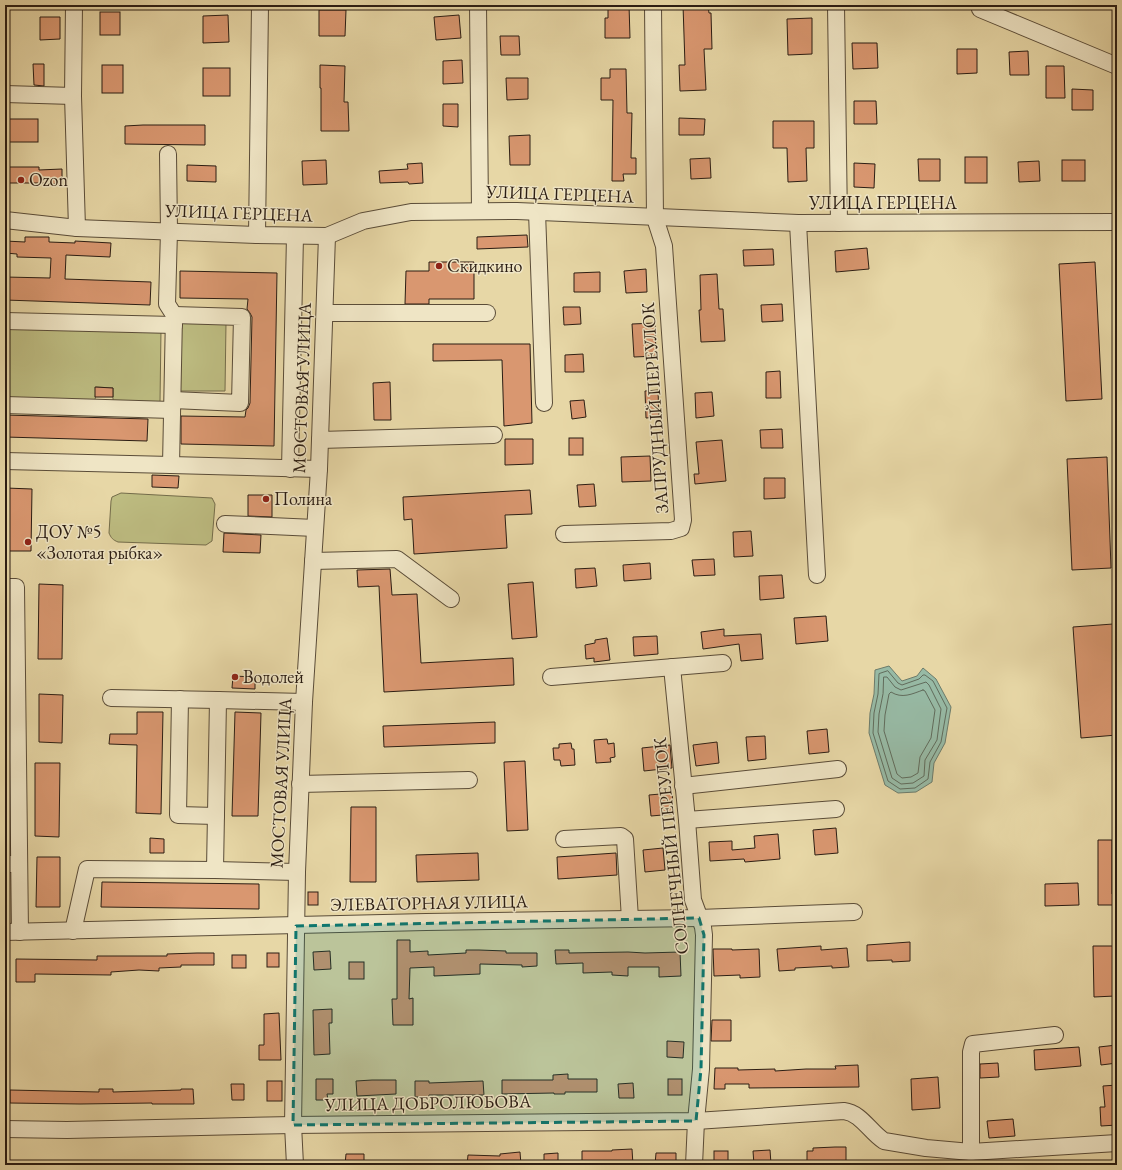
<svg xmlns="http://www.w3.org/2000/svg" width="1122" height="1170" font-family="'EB Garamond',serif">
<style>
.green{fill:#bdbc81;stroke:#746c4a}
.water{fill:#97baa5;stroke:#6c7b6b}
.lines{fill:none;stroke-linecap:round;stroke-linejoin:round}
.shore{stroke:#616c5c;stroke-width:1}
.building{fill:#d99770;stroke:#2b1d13}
.minor-casing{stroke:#5a4c38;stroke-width:18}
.minor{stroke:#efe5c5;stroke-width:16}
.marked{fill:#0f766e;fill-opacity:0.2;stroke:#0f766e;stroke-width:3;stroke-dasharray:8 5;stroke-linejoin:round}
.poi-dot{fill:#8f2418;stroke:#efe5c5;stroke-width:1.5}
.labels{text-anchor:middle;stroke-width:3;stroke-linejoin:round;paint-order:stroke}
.poi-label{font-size:18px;fill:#2b1d13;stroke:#efe5c5;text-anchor:start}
.street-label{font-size:18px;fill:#2b1d13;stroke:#efe5c5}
</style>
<rect width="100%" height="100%" fill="#e7d7a6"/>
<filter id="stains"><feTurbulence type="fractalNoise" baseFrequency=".005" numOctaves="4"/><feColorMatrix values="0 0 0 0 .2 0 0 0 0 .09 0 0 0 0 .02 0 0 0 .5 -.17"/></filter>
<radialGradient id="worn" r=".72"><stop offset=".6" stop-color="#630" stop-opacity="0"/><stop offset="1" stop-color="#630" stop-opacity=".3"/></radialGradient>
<!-- green -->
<g class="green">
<path d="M178 322 226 323 225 391H177Z"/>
<path d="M5 327 161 330 160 402H113V388L96 387 95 401 5 400Z"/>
<path d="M121 493 212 498 215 504 212 541 206 545 118 542C113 540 111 538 109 533L111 501 112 497Z"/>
</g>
<!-- water -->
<path class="water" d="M889 666 902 681 917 676 923 668 936 679 951 707 945 743 934 763 932 782 916 792 898 793 885 785 869 733 870 713 874 694 875 670Z"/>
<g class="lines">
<!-- shore -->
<g class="shore">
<path d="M888 671 898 683 902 685 919 679 923 675H925L933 681 947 708 941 742 930 762 928 779 915 788 900 789 888 781 873 733 874 713 878 694 879 674Z"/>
<path d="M884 677H887L895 687 901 690 926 682 929 685 941 709 937 740 925 760 924 776 913 783 901 784 892 778 878 732 879 714 883 694Z"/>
<path d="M923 690 925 691 935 710 931 738 920 757 918 773 911 777 902 778 897 774 884 731 885 715 889 694 891 692C902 699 912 694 923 690Z"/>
</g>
</g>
<!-- building -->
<g class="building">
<path d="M608 5H629L630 38H605V18H608Z"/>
<path d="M683 5H708L709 13H711L712 49H704L706 90 680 91 679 65H685Z"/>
<path d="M319 10H346L345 36H319Z"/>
<rect x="100" y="12" width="20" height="23"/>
<path d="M228 15 229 42 203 43V16Z"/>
<path d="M459 15 461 38 436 40 434 17Z"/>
<path d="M40 17H60V39L40 40Z"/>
<path d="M812 18V54L788 55 787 19Z"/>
<path d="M500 36H519L520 55H501Z"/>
<path d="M852 43H877L878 68 853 69Z"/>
<path d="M957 49H977V73L957 74Z"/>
<path d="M1028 51 1029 75H1010L1009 52Z"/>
<path d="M462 60 463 83 443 84V61Z"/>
<path d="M33 64H44V86L34 85Z"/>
<rect x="102" y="65" width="21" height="28"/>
<path d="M320 65 345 66 344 102H348L349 131H321V88H320Z"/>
<path d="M1046 66H1064L1065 98H1046Z"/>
<rect x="203" y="68" width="27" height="28"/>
<path d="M610 69H626L627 113H632L631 158H636V174H623L624 181H612L613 100H601V78H610Z"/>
<path d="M506 78H528V99L507 100Z"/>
<path d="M1072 89 1093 90V110H1072Z"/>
<path d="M854 101H876L877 124H854Z"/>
<path d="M443 104H458V127L443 126Z"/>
<path d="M679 118 705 119 704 135H679Z"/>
<rect x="5" y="119" width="33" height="23"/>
<path d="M773 121H814V148H806L807 181 788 182 787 148H773Z"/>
<path d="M143 125H205V145L125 144V126Z"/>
<path d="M530 135V165H510L509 136Z"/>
<rect x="965" y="157" width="22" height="26"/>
<path d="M710 158 711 178 691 179 690 159Z"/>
<path d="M918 159H940V181H919Z"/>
<path d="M326 160 327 184 303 185 302 161Z"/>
<rect x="1062" y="160" width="23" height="21"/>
<path d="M1039 161 1040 181 1019 182 1018 162Z"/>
<path d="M422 163 423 183 409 184 408 182 380 183 379 171 408 169 407 164Z"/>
<path d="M854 163 875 164 874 188 854 187Z"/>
<path d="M187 165 216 166V182L187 181Z"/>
<path d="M5 167H39V170L62 169V184H52V183H5Z"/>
<path d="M527 235 528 247 477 249V237Z"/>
<path d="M25 237H49V242L75 243V241L111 243 110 257 66 255 65 279 151 282 150 305 5 300V277L50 278 51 258 17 257V254L5 253V241L25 242Z"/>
<path d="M867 248 869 269 836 272 835 251Z"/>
<path d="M773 249 774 265 744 266 743 250Z"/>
<path d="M429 262H474V299H429V304H405L406 271H429Z"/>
<path d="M1095 262 1102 399 1066 401 1059 264Z"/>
<path d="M646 269 647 292 626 293 624 271Z"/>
<path d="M180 271 277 273 274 446 181 444V416L245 417 246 410 248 408 250 403 252 317 250 313 247 309 248 299 180 298Z"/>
<path d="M600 272V292H574V273Z"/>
<path d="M717 274 719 309H723L725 341 701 342 699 310H701L700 275Z"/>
<path d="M782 304 783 321 762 322 761 305Z"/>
<path d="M563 307H580L581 324 564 325Z"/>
<path d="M655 323 656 356 634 357 632 324Z"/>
<path d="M433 344H530L532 423 504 426 502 360 433 361Z"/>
<path d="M583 354 584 372H565V355Z"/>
<path d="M780 371 781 398H766V372Z"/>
<path d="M390 382 391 420H374L373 383Z"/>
<path d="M95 387 113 388V397H95Z"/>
<path d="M658 390 659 417 646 418 645 391Z"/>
<path d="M712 392 714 416 696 418 695 393Z"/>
<path d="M584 400 586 417 572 419 570 401Z"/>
<path d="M5 415 148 419 147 441 5 437Z"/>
<path d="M782 429 783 448H761L760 430Z"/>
<rect x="569" y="438" width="14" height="17"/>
<path d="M505 439H533V464L505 465Z"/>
<path d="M722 440 726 481 695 484 694 474H699L696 442Z"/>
<path d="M650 456 651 481 622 482 621 457Z"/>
<path d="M1107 457 1111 568 1072 570 1067 459Z"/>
<path d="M152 475 179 476 178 488 152 487Z"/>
<path d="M764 478H785V498L764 499Z"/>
<path d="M594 484 596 506 579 507 577 485Z"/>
<path d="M6 488 32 489 31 551H7V532H5Z"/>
<path d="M530 490 532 514 505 515 507 548 414 554 412 519 404 520 403 497Z"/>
<path d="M248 495H272V517L248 516Z"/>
<path d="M751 531 753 556 734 557 733 532Z"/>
<path d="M224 533 261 535 260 553 223 552Z"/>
<path d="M714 559 715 575 694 576 692 560Z"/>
<path d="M650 563 651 579 624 581 623 565Z"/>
<path d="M595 568 597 586 576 588 575 569Z"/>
<path d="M390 569 392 595 417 594 421 663 513 658 514 685 384 692 379 586 358 587 357 570Z"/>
<path d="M782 575 784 598 760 600 759 576Z"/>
<path d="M533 582 537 637 512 639 508 584Z"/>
<path d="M39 584 63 585 62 659H38Z"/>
<path d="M826 616 828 641 796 644 794 618Z"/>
<path d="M1113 624 1117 685V735L1081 738 1073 627Z"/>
<path d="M724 629V636L761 634 763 659 741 661 739 644 703 649 701 632Z"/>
<path d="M657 636 658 654 634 656 633 637Z"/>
<path d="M607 638 610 660 594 662V658L586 659 585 645 595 643V640Z"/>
<path d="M233 676 255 677V689L232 688Z"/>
<path d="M39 694 63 695 62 743 39 742Z"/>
<path d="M137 712H163L161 814 136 813 137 745 109 744 110 734H137Z"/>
<path d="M235 712 261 713 258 816H232Z"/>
<path d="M495 722V743L384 747 383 726Z"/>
<path d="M827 729 829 752 809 754 807 731Z"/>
<path d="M765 736 766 759 748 761 746 737Z"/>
<path d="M607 739 608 744 614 743 615 757 610 758 611 762 596 763 594 740Z"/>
<path d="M717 742 719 763 696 766 693 745Z"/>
<path d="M571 743 572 749H574L575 765 561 766 560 760H554L553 748H559V744Z"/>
<path d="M670 745 672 768 644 771 642 748Z"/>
<path d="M525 761 528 830 507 831 504 762Z"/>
<path d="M35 763H60L59 837 35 836Z"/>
<path d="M672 793 674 814 651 816 649 795Z"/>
<path d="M351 807H376V882H350Z"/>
<path d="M836 828 838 853 815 855 813 830Z"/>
<path d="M778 834 780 859 745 862 744 859 710 861 709 842 732 841V850L755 848 754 836Z"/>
<path d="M150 838 164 839V853H150Z"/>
<path d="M1098 840H1112V894H1117V905H1098Z"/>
<path d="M663 848 665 870 645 872 643 850Z"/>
<path d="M478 853 479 880 417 882 416 855Z"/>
<path d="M616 853 617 875 558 879 557 857Z"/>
<path d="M37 857H60V907H36Z"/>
<path d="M102 882 259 884V909L101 907Z"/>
<path d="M1078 883 1079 905 1045 906V884Z"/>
<rect x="308" y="892" width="10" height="13"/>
<path d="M397 940H410V952L428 951V955L466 953V950H479L506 951V953H537V966L522 967V965L480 964V974L434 976V967L410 968 409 999 413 998V1025H393L392 999H397Z"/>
<path d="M910 942V961L892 962V960L867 961V945Z"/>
<path d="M821 946V950L847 948 849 967 832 968V966L795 968V970L779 971 777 949Z"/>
<path d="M1093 946H1117V981H1115V996L1094 997Z"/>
<path d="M713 949H732V950L759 949 760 977 740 978V975L714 976Z"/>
<path d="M555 950H569V953L628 952 645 953 680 952 681 976 659 977V967H628V976L612 975V972L583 973V963L556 964Z"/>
<path d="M330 951 331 969 314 970 313 952Z"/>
<path d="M197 953H214V965H181V967L159 968V971L139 970 111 972V975L35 974V982H16V959L97 960V956H167V954Z"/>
<rect x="267" y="953" width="12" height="14"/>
<rect x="232" y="955" width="14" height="13"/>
<rect x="349" y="962" width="15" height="17"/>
<path d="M332 1009V1023H329L330 1054 314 1055 313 1010Z"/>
<path d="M279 1013 281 1060H259V1045H264V1014Z"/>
<path d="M712 1020H731V1041H711Z"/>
<path d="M667 1041 684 1042 683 1058 667 1057Z"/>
<path d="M1117 1045V1063L1101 1065 1099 1047Z"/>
<path d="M1079 1047 1081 1066 1035 1070 1034 1050Z"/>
<path d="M998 1063 999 1077 980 1078V1064Z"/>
<path d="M858 1065 859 1087 749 1088V1084H725V1089H714L715 1068H738V1070L775 1069V1071L806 1069H836L835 1066Z"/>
<path d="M568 1074V1079H597V1092H565V1094H554V1093L502 1094V1080H553V1075Z"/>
<path d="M938 1077 940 1108 912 1110 911 1079Z"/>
<path d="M316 1079H333V1094H327L328 1100H316Z"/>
<rect x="668" y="1079" width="14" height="16"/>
<path d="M372 1080H396V1094L357 1096 356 1081Z"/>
<rect x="267" y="1081" width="15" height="20"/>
<path d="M415 1081H429V1083L483 1081 484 1095H429V1097H415Z"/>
<path d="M633 1083 634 1098H619L618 1084Z"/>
<path d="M231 1084H244V1100H232Z"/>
<path d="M1117 1085V1125L1101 1126 1100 1107H1105L1103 1086Z"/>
<path d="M99 1089H113V1092L181 1090V1089H193L194 1104H152V1103L80 1104 10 1103V1090L99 1092Z"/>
<path d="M1013 1119 1015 1136 989 1138 987 1121Z"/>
<path d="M835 1147H846V1165H807V1151H813V1148Z"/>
<path d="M632 1149 633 1165H582V1151H612V1150Z"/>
<path d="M770 1150 771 1164 754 1165 753 1151Z"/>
<rect x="714" y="1151" width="14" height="14"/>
<path d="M520 1152 521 1165H467L468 1155 500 1156V1154Z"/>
<path d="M558 1153V1165H544V1154Z"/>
<path d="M656 1153H676V1165H655Z"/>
<path d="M346 1154H364V1165H345Z"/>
</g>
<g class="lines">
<!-- minor casing -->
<g class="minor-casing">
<g id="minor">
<path d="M74 5 73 96 77 228"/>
<path d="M478 5 480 211"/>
<path d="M836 5 839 223"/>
<path d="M980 9 1117 66"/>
<path d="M5 94 73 96"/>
<path d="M168 154 169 231 167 304 174 315 171 465 319 469"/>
<path d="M537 212 544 403"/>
<path d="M5 220 77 228 257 235 327 236 363 221 411 212 517 211 798 223 1117 222"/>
<path d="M798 223 817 575"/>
<path d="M257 235 260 5"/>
<path d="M325 313H487"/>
<path d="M5 321 174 325"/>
<path d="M173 400 240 403 242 317 174 315"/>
<path d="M5 405 172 410"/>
<path d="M320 440 494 435"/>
<path d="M5 461 171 465"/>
<path d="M290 469 295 236"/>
<path d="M225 524 315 528"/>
<path d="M564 534 671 531 681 528 683 520 664 246 655 218 653 5"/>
<path d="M313 561 397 559 451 599"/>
<path d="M5 587H16L20 932"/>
<path d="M672 667 687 820 693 900 703 927 704 935 701 1069 696 1121 694 1165"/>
<path d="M551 677 723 663"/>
<path d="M111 698 218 700"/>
<path d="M180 699 178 815 216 816"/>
<path d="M300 784 469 780"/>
<path d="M683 786 838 769"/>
<path d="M687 820 836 809"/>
<path d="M564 839 621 836 625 839 630 919"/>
<path d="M5 864H19"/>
<path d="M215 870 297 872"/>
<path d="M73 931 87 869 215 870 218 700 304 702"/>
<path d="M5 932 426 922 699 918 854 912"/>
<path d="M5 1129 67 1130 293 1125 696 1121 844 1111C861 1113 870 1132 884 1141L926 1148 971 1152 1117 1143"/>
<path d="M971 1152V1052L973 1044 1055 1035"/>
<path d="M295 1165 293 1125 297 872 304 702 319 469 327 236"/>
</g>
</g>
<!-- minor -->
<use href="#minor" class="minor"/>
</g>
<!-- marked area -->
<path class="marked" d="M699 918 704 935 701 1069 696 1121 293 1125 296 926Z"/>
<!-- markers -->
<g class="poi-dot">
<circle cx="21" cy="180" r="4"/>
<circle cx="439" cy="266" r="4"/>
<circle cx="266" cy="499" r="4"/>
<circle cx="28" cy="542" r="4"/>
<circle cx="235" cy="677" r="4"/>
</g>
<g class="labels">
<!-- poi labels -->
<g class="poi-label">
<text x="29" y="186">Ozon</text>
<text x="447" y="272">Скидкино</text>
<text x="274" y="505">Полина</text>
<text x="36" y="538">ДОУ №5<tspan x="36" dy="21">«Золотая рыбка»</tspan></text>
<text x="243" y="683">Водолей</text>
</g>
<!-- street labels -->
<g class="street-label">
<text transform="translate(560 194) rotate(2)" y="6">УЛИЦА ГЕРЦЕНА</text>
<text x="883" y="209">УЛИЦА ГЕРЦЕНА</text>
<text transform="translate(239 213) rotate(2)" y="6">УЛИЦА ГЕРЦЕНА</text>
<text transform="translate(302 388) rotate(-88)" y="6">МОСТОВАЯ УЛИЦА</text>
<text transform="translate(655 408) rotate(-94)" y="6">ЗАПРУДНЫЙ ПЕРЕУЛОК</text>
<text transform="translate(281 783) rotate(-87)" y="6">МОСТОВАЯ УЛИЦА</text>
<text transform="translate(671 846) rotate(-96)" y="6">СОЛНЕЧНЫЙ ПЕРЕУЛОК</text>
<text transform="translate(429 903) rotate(-1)" y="6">ЭЛЕВАТОРНАЯ УЛИЦА</text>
<text transform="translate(428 1103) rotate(-1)" y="6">УЛИЦА ДОБРОЛЮБОВА</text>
</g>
</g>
<!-- margin -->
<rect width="1122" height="1170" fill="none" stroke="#e7d7a6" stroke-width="20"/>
<rect x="6" y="6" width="1110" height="1158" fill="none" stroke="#2b1d13" stroke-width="2"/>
<rect x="10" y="10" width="1102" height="1150" fill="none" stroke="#2b1d13"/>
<rect width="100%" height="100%" filter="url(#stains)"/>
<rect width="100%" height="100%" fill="url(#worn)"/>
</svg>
